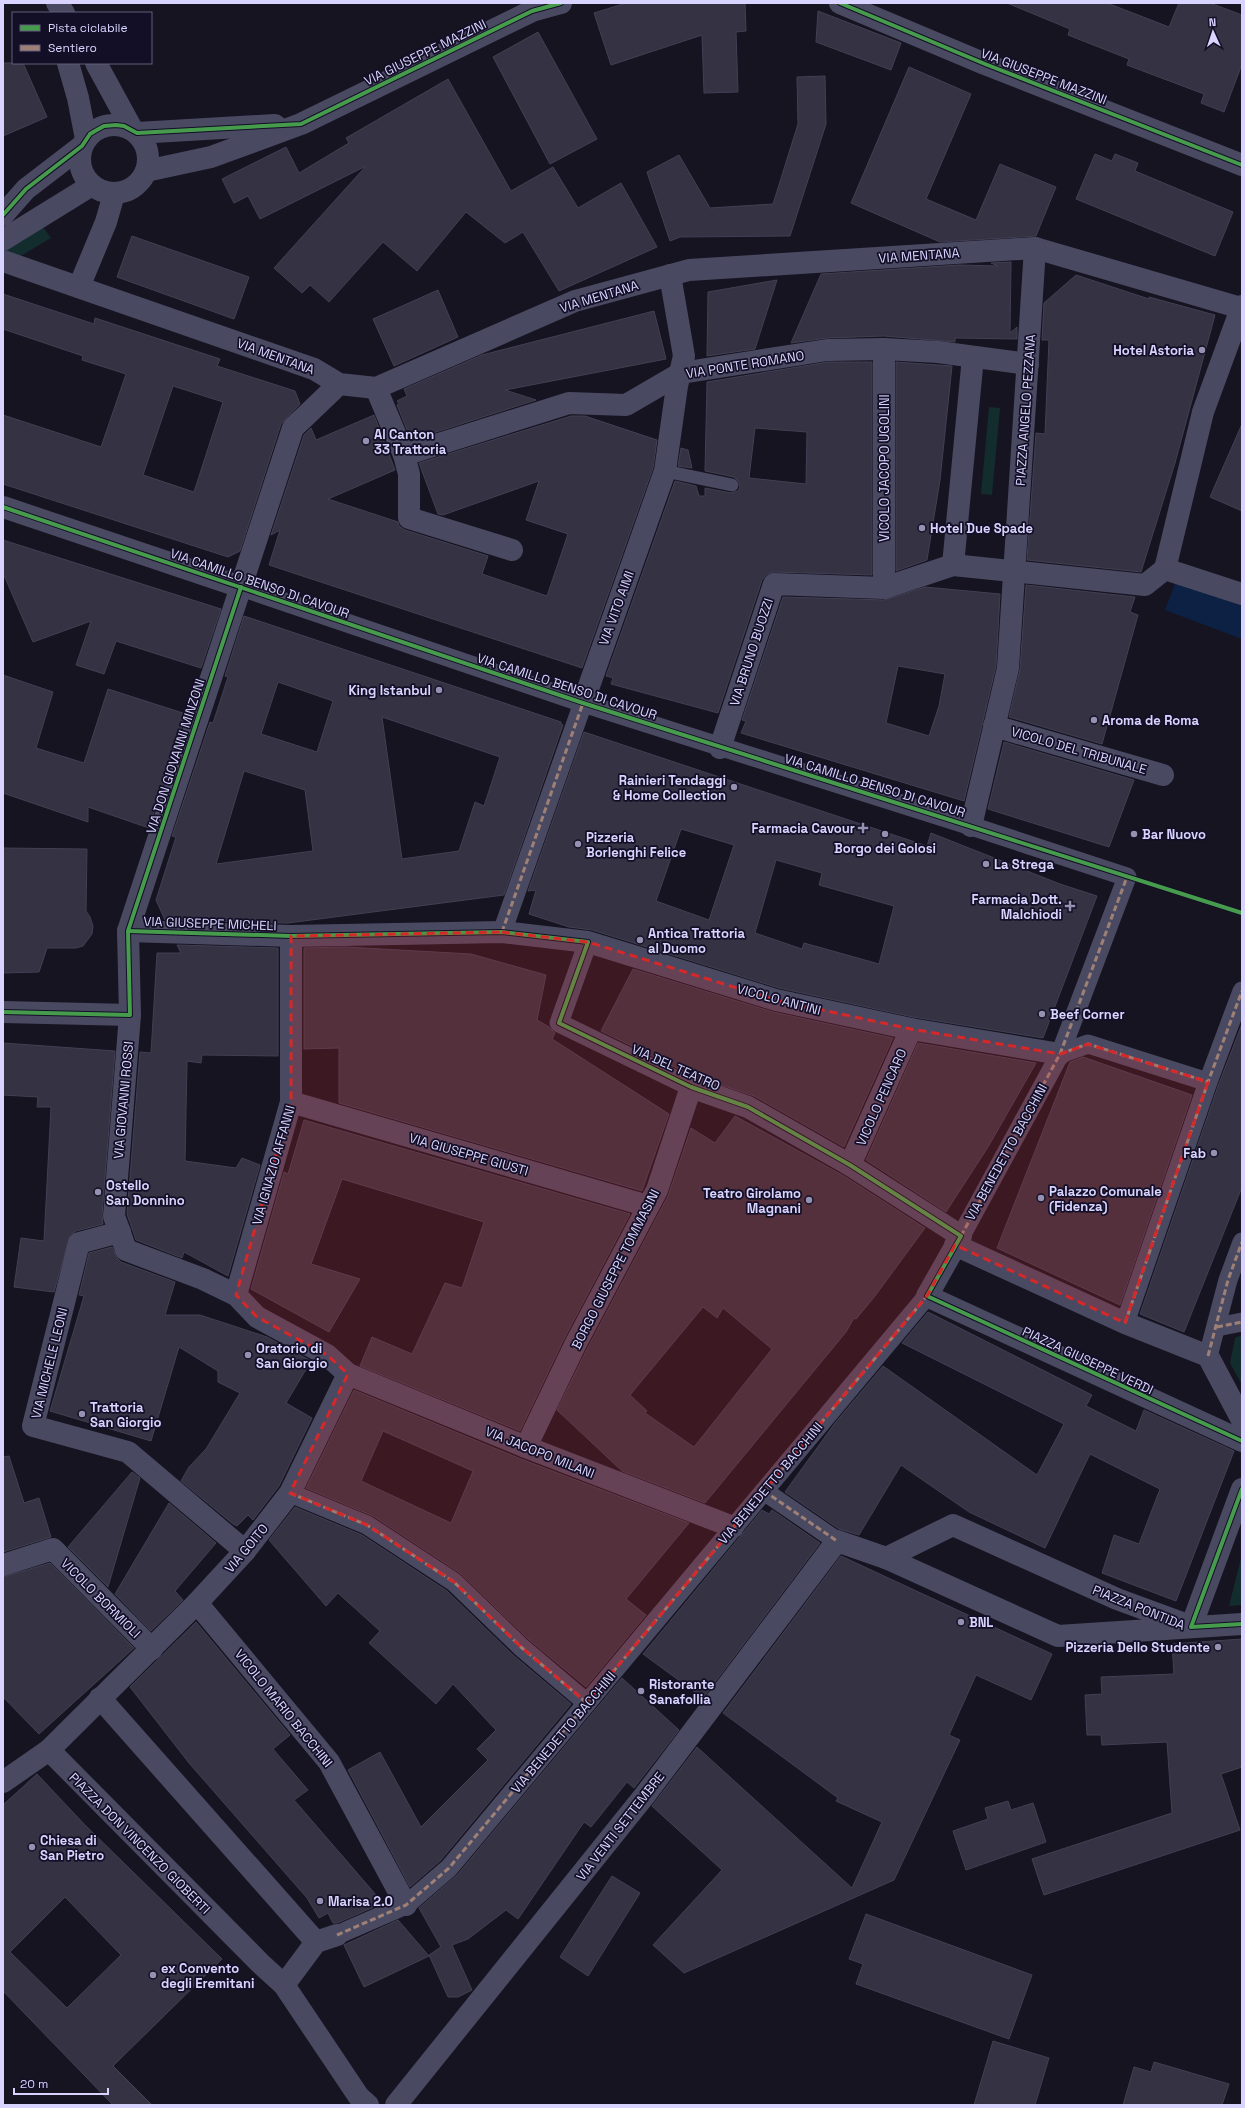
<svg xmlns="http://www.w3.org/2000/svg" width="1245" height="2108" font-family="'Space Grotesk',sans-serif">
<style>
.green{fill:#132c2d}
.water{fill:#0d2144}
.building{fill:#343243;stroke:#433f54;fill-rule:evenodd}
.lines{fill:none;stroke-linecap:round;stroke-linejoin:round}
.service{stroke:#4a4962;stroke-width:13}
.pedestrian{stroke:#4a4962;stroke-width:19}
.minor{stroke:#4a4962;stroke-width:22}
.tertiary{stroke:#4a4962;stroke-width:22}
.quiet{stroke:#9e8076;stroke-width:3;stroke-dasharray:6 3;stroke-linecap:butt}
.cycleway-casing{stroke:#130f26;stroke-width:6}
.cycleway{stroke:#469c4c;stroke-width:4}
.marked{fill:#d62828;fill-opacity:0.2;stroke:#d62828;stroke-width:3;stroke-dasharray:8 5;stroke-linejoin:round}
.poi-dot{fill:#9591b1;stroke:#130f26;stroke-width:1.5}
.labels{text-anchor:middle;stroke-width:3.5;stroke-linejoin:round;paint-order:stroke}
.street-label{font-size:13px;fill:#d9d4ff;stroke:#130f26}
.poi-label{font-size:13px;font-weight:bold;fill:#d9d4ff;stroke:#130f26;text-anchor:start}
</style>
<rect width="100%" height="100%" fill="#161421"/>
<!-- green -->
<g class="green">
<path d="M43 227 51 238 19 257 3 252Z"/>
<path d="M989 407 1000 408 992 495 981 494Z"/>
<path d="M1242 1335V1385L1230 1363 1235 1338Z"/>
<path d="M1242 1554V1605L1229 1606Z"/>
</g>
<!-- water -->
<path class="water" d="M1176 581 1242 606V639L1165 610Z"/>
<!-- building -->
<g class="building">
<path d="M626 3H745L746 31 736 32 738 92 704 93 702 35 611 65 594 13Z"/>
<path d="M1007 3H1107L1169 27 1179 3H1210L1242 15V64L1224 112 1201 103 1204 94 1127 65 1129 59 1068 35 1070 29Z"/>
<path d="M818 11 901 43 891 70 816 42Z"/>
<path d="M538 32 597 139 550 164 493 57Z"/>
<path d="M3 63H23L47 117 3 136Z"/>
<path d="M909 67 971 94 926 199 976 220 1000 164 1056 187 1036 236 940 242 851 203Z"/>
<path d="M825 76 826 124 790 236 680 237 670 241 647 172 679 155 710 208 773 204 798 124 797 77Z"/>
<path d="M448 79 511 191 553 167 578 208 621 183 657 247 559 291 523 232 505 243 466 212 417 271 383 242 329 302 310 285 302 293 274 268 366 166 260 219 248 196 234 203 222 179 286 147 299 173 349 143 346 138Z"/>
<path d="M1095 154 1112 161 1115 154 1138 163 1135 171 1233 212 1215 256 1076 199Z"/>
<path d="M132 236 249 277 234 319 117 277Z"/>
<path d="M1011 262 1010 333 1017 327V339L955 338V342L884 336 827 338 791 343 821 274 959 265 998 266 991 263Z"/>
<path d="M1076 275 1149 299V297L1215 315 1175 463 1141 572 1027 560 1036 433 1045 434 1049 340H1042L1044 303Z"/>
<path d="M777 280 755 349 707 356 708 292Z"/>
<path d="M438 290 458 337 394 366 373 319Z"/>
<path d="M3 294 94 324 95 318 220 359 217 366 295 391 300 404 281 424 240 551 228 557 3 484V415L101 447 126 374 82 360 83 356 3 329ZM173 386 223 402 194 492 143 475Z"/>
<path d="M654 311 666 359 505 390 536 400 411 440 397 405 399 404 397 401 407 396 404 389 482 355Z"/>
<path d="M828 362H872V575L774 572 767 574 762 580 718 713 611 684 613 678 606 676 675 481 696 486 699 496H705V488L731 493 738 491 740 487 739 482 734 477 705 471 707 382ZM755 428 807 432 806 484 749 478Z"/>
<path d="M896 362 952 366 940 480 927 560 896 571Z"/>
<path d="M374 415 395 470 328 499 398 522 399 526 405 530 488 556 482 574 547 596 568 534 526 520 539 481 443 515 438 514 419 463 571 416H585L657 440 653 468 582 668 269 565 280 530 271 535 304 435 311 428 316 440Z"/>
<path d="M1242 424V511L1210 497Z"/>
<path d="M681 448 688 450 692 468 678 466Z"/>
<path d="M3 540 221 609 201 668 116 641 104 674 76 665 91 621 33 642 3 573Z"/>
<path d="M1026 585 1135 597 1130 612 1138 615 1102 744 1009 717 1020 669Z"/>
<path d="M925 587 1000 594 996 666 964 801 741 733 746 721 742 720 783 597 884 600ZM898 666 945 674 939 706 929 736 886 723Z"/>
<path d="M244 616 561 722V724L563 725 504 895 288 923 165 920 156 900 176 837 172 836 210 722 213 723 228 677 225 676ZM278 682 333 701 317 752 261 734ZM382 717 500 757 484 806 475 802 459 851 402 859ZM244 771 305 790 313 851 216 864Z"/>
<path d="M3 675 53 692 36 748 84 763 108 689 186 714 149 828 88 807V822L3 793Z"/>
<path d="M584 732 927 846 931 833 1060 884 1097 896 1043 1038 913 1017 779 988 592 930 569 927 529 914 536 890 528 891ZM681 829 734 845 709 920 656 901ZM776 860 822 873 819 885 894 906 879 964 804 943 802 949 755 933Z"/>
<path d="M1004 742 1134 780 1109 847 988 809Z"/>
<path d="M3 848 87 849 86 911 90 917 93 926 92 934 83 946 76 948H47L39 972 3 973Z"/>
<path d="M177 945 278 948V1056L202 1055 201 1063 187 1061 185 1161 236 1168 242 1158 260 1165 228 1276 184 1252 182 1258 136 1240 127 1214 140 1052 151 1053 157 953H181Z"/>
<path d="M346 947 471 954 546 975 537 1020 549 1027 555 1033 552 1039 669 1114 642 1191 339 1103V1048L304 1049V948Z"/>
<path d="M633 969 773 1012 893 1038 844 1147 754 1096 691 1075 601 1031Z"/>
<path d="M1242 1024V1187L1184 1332 1140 1314 1218 1086Z"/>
<path d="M3 1043 115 1051 102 1215 103 1224 76 1231 70 1235 54 1292 14 1287 21 1238 44 1241 51 1107H37L38 1097 3 1095Z"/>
<path d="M918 1043 1036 1063 988 1147 946 1212 866 1160Z"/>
<path d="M1083 1057 1192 1095 1120 1305 997 1248 1070 1062Z"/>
<path d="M735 1116 844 1176 925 1228 875 1296 856 1319 854 1318 846 1332 705 1503 622 1471 557 1410 586 1351 668 1196 691 1128 715 1143ZM703 1307 717 1318 723 1308 772 1349 694 1447 645 1413 647 1411 630 1395Z"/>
<path d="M304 1120 630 1214 564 1339 520 1431 360 1366 372 1337 412 1354 445 1283 462 1288 484 1222 342 1179 311 1264 360 1279 329 1332 251 1289 284 1172 288 1174Z"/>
<path d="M112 1247 117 1258 121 1262 175 1282 165 1315H200L267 1337 311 1361 286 1403 312 1418 279 1486 253 1520 248 1515 237 1526 233 1524 181 1481 189 1467 206 1449 240 1393 218 1382V1371L179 1347 151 1441 50 1411 84 1296 79 1295 89 1253Z"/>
<path d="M928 1312 1092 1395 1086 1406 1136 1431 1144 1410 1234 1451 1176 1601 1102 1573 1114 1535 1139 1544 1160 1489 1090 1454 1045 1548 969 1512 901 1465 859 1535 839 1529 785 1492 835 1423 883 1366 1037 1475 1064 1424 902 1343Z"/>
<path d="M354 1390 521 1459 689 1523 626 1599 646 1615 586 1687 528 1639 460 1573 373 1516 306 1488ZM383 1431 473 1471 451 1523 361 1481Z"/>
<path d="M9 1456 24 1503 39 1498 51 1537 3 1552V1457Z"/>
<path d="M132 1472 140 1478 108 1587 68 1547Z"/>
<path d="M169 1503 216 1543 175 1591 183 1600 151 1631 115 1594Z"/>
<path d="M295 1507 362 1535 447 1591 513 1655 571 1704 441 1860 410 1887 348 1770 380 1752 421 1827 488 1760 477 1749 496 1730 453 1684 436 1704 369 1643 380 1631 338 1593 326 1606 269 1540Z"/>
<path d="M762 1510 769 1514 772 1510 820 1543 703 1698 643 1654Z"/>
<path d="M841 1556 1052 1654 1031 1700 976 1675 949 1735 960 1740 894 1880 684 1973 653 1945 722 1870 652 1806 697 1747 852 1888 882 1822 836 1801 838 1798 723 1713Z"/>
<path d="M50 1563 134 1648 39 1734 3 1697V1577Z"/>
<path d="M196 1622 290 1735 273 1749 308 1790 294 1800 383 1903 337 1923H333L328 1913 319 1918 307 1898 189 1763 130 1687Z"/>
<path d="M1242 1639V1767L1221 1774 1240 1830 1044 1895 1032 1859 1172 1813 1167 1742 1102 1745 1101 1735H1087L1085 1695 1102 1694 1101 1677 1174 1674 1172 1644Z"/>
<path d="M622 1678 679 1730 634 1788 627 1782 591 1827 584 1822 518 1919 506 1910 468 1939 452 1945 472 1990 458 1997H448L429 1955 441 1947 419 1908 457 1875Z"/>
<path d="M37 1774 85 1825 222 1959 113 2066 152 2105H113L3 1991V1805ZM65 1897 121 1955 67 2008 10 1952Z"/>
<path d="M1008 1801 1011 1810 1033 1803 1046 1842 966 1870 953 1831 988 1819 985 1808Z"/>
<path d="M612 1876 640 1893 588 1976 560 1957Z"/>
<path d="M866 1914 1032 1975 1009 2039 856 1984 863 1964 849 1959Z"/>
<path d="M398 1920 429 1956 364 1987 344 1945Z"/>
<path d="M993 2041 1049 2058 1035 2105H974Z"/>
<path d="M1154 2062 1229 2084 1222 2105H1123L1134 2067 1151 2072Z"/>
</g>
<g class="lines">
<!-- service -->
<path class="service" d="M665 471 732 485"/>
<!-- pedestrian -->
<g class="pedestrian">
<path d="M241 587 583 703 971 826 1127 877 1060 1054 961 1236"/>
<path d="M502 932 583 703"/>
<path d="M588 942 559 1023 691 1087"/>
<path d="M1060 1054 1088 1044 1208 1082"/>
<path d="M1125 1323 1208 1082 1242 991"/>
<path d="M1217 1327 1242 1322"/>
<path d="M1208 1356 1228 1280 1242 1242"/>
<path d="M764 1491 837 1541"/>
<path d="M290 1493 367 1525 454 1582 521 1647 587 1703"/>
<path d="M337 1935 406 1905 449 1868 927 1296"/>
</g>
<!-- minor -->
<g class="minor">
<path d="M57 3 64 13"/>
<path d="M68 63 78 98 86 139"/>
<path d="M96 63 132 129"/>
<path d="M3 261 314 369 339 384 376 388 575 301 689 270 1035 248 1241 308"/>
<path d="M79 287 106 222 114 194"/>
<path d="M339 384 293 428 128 931 130 1015 114 1216 126 1250 203 1279 236 1295 257 1317 327 1355 348 1374 526 1447 733 1527"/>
<path d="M376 388 404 455 409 474V518L512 550"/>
<path d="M404 455 569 403 626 405 681 373 827 350 884 349 938 352 1028 364"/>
<path d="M3 507 241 587"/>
<path d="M953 565 973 357"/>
<path d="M1165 569 1203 412 1242 306"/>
<path d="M1165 569 1242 594"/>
<path d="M884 588V349"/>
<path d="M583 703 665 471 677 386 684 356 670 275"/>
<path d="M994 726 1163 775"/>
<path d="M720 748 774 584 884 588 953 565 1145 585 1165 569"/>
<path d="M971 826 1008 668 1035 248"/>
<path d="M128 931 291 936 502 932 588 942 776 1000 911 1029 1060 1054"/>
<path d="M3 1012 130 1015"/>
<path d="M291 1102 648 1206"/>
<path d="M850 1165 911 1029"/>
<path d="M120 1232 79 1243 33 1426 128 1452 245 1551"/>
<path d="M955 1245 1125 1323 1208 1356 1242 1420"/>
<path d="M236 1295 291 1102V936"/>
<path d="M526 1447 575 1345 657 1190 691 1087 748 1107 850 1165 961 1236 927 1296 1242 1441"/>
<path d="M886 1558 953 1525 1117 1599 1185 1624"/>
<path d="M3 1565 53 1549 152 1649"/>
<path d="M197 1603 329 1762 406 1905"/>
<path d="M1191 1627 1242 1489"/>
<path d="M100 1698 316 1942"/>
<path d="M49 1750 260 1963 284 1985 359 2097 368 2105"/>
<path d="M3 1782 49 1750 197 1603 245 1551 290 1493 348 1374"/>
<path d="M284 1985 316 1942 337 1935"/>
<path d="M396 2105 645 1795 837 1541 886 1558 1058 1636 1242 1624"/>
</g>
<!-- tertiary -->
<g class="tertiary">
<path d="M840 3 985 64 1242 165"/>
<circle cx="114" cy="159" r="34"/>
<path d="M137 133 275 125"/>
<path d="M146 171 211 157 301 124 532 11 561 3"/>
<path d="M3 215 26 189 82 146"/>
<path d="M3 240 92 185"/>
</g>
<!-- quiet -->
<g class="quiet">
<path d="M502 932 583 703"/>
<path d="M1060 1054 1088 1044 1208 1082"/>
<path d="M961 1236 1060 1054 1127 877 1123 876"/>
<path d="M1125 1323 1208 1082 1242 991"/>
<path d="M1217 1327 1242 1322"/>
<path d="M1208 1356 1228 1280 1242 1242"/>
<path d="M764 1491 837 1541"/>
<path d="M290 1493 367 1525 454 1582 521 1647 587 1703"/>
<path d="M337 1935 406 1905 449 1868 927 1296"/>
</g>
<!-- cycleway casing -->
<g class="cycleway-casing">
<g id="cycleway">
<path d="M840 3 985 64 1242 165"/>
<path d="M3 215 26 189 82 146 90 134 95 131 104 126 116 125 124 126 137 133 301 124 532 11 561 3"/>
<path d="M3 507 583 703 1242 913"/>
<path d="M128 931 291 936 502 932 588 942 559 1023 691 1087 748 1107 850 1165 961 1236 927 1296 1242 1441"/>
<path d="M3 1012 130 1015 128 931 241 587"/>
<path d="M1242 1489 1191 1627 1242 1624"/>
</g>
</g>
<!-- cycleway -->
<use href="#cycleway" class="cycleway"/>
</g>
<!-- marked area -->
<path class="marked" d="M502 932 588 942 776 1000 911 1029 1060 1054 1088 1044 1208 1082 1125 1323 955 1245 927 1296 587 1703 521 1647 454 1582 367 1525 290 1493 348 1374 327 1355 257 1317 236 1295 291 1102V936Z"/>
<!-- markers -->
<g class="poi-dot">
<circle cx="1202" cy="350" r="4"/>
<circle cx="366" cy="441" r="4"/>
<circle cx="922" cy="528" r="4"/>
<circle cx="439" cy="690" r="4"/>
<circle cx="1094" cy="720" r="4"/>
<circle cx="734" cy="787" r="4"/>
<path d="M861 822h4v4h4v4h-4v4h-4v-4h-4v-4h4z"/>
<circle cx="885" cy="834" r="4"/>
<circle cx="1134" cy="834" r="4"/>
<circle cx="578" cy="844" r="4"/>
<circle cx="986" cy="864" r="4"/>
<path d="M1068 900h4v4h4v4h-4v4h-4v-4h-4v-4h4z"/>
<circle cx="640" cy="940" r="4"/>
<circle cx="1042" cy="1014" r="4"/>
<circle cx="1214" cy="1153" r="4"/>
<circle cx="98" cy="1192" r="4"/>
<circle cx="1041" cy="1198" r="4"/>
<circle cx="809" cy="1200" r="4"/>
<circle cx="248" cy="1355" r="4"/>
<circle cx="82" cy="1414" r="4"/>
<circle cx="961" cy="1622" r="4"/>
<circle cx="1218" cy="1647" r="4"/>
<circle cx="641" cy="1691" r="4"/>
<circle cx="32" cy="1847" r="4"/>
<circle cx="320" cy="1901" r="4"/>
<circle cx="153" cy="1975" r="4"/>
</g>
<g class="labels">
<!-- street labels -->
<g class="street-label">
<text transform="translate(425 52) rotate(-26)" y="5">VIA GIUSEPPE MAZZINI</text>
<text transform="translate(1044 76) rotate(21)" y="5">VIA GIUSEPPE MAZZINI</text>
<text transform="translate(919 255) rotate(-4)" y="5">VIA MENTANA</text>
<text transform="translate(599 296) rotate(-17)" y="5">VIA MENTANA</text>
<text transform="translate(276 356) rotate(20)" y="5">VIA MENTANA</text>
<text transform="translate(745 364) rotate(-9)" y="5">VIA PONTE ROMANO</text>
<text transform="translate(1025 410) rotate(-86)" y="5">PIAZZA ANGELO PEZZANA</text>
<text transform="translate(884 468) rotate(-90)" y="5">VICOLO JACOPO UGOLINI</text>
<text transform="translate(260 583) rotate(19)" y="5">VIA CAMILLO BENSO DI CAVOUR</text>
<text transform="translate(616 608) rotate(-70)" y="5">VIA VITO AIMI</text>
<text transform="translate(751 652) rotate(-72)" y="5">VIA BRUNO BUOZZI</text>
<text transform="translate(567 686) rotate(18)" y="5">VIA CAMILLO BENSO DI CAVOUR</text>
<text transform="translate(1079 750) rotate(16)" y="5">VICOLO DEL TRIBUNALE</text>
<text transform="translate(175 756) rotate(-72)" y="5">VIA DON GIOVANNI MINZONI</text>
<text transform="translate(875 785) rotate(17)" y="5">VIA CAMILLO BENSO DI CAVOUR</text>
<text transform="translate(210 923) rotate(2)" y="5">VIA GIUSEPPE MICHELI</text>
<text transform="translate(779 999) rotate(15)" y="5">VICOLO ANTINI</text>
<text transform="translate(676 1067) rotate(24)" y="5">VIA DEL TEATRO</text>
<text transform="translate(881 1097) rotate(-66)" y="5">VICOLO PENCARO</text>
<text transform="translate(123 1100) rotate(-85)" y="5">VIA GIOVANNI ROSSI</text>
<text transform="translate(1006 1152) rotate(-61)" y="5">VIA BENEDETTO BACCHINI</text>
<text transform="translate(469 1154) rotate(16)" y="5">VIA GIUSEPPE GIUSTI</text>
<text transform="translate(273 1165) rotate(-74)" y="5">VIA IGNAZIO AFFANNI</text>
<text transform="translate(615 1269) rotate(-63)" y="5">BORGO GIUSEPPE TOMMASINI</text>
<text transform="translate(1088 1360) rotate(25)" y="5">PIAZZA GIUSEPPE VERDI</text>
<text transform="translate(49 1363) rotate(-76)" y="5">VIA MICHELE LEONI</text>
<text transform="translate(540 1452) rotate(22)" y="5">VIA JACOPO MILANI</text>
<text transform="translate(770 1483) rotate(-50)" y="5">VIA BENEDETTO BACCHINI</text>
<text transform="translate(246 1548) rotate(-50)" y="5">VIA GOITO</text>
<text transform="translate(101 1598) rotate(45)" y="5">VICOLO BORMIOLI</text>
<text transform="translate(1139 1607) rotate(22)" y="5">PIAZZA PONTIDA</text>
<text transform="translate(284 1708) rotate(51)" y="5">VICOLO MARIO BACCHINI</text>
<text transform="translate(563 1732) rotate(-50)" y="5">VIA BENEDETTO BACCHINI</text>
<text transform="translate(620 1826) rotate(-52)" y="5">VIA VENTI SETTEMBRE</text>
<text transform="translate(140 1843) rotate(45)" y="5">PIAZZA DON VINCENZO GIOBERTI</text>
</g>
<!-- poi labels -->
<g class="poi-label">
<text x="1194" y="355" text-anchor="end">Hotel Astoria</text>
<text x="374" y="439">Al Canton<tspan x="374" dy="15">33 Trattoria</tspan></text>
<text x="930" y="533">Hotel Due Spade</text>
<text x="431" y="695" text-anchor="end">King Istanbul</text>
<text x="1102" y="725">Aroma de Roma</text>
<text x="726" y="785" text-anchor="end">Rainieri Tendaggi<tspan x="726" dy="15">&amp; Home Collection</tspan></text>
<text x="855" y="833" text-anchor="end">Farmacia Cavour</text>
<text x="1142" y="839">Bar Nuovo</text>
<text x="586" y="842">Pizzeria<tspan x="586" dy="15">Borlenghi Felice</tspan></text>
<text x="885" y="853" text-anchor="middle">Borgo dei Golosi</text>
<text x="994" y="869">La Strega</text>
<text x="1062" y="904" text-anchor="end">Farmacia Dott.<tspan x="1062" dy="15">Malchiodi</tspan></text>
<text x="648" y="938">Antica Trattoria<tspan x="648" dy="15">al Duomo</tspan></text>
<text x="1050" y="1019">Beef Corner</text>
<text x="1206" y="1158" text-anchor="end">Fab</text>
<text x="106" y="1190">Ostello<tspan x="106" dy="15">San Donnino</tspan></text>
<text x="1049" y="1196">Palazzo Comunale<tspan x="1049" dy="15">(Fidenza)</tspan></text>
<text x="801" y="1198" text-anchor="end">Teatro Girolamo<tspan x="801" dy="15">Magnani</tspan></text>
<text x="256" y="1353">Oratorio di<tspan x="256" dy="15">San Giorgio</tspan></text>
<text x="90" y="1412">Trattoria<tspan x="90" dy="15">San Giorgio</tspan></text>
<text x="969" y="1627">BNL</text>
<text x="1210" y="1652" text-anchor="end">Pizzeria Dello Studente</text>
<text x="649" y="1689">Ristorante<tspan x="649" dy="15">Sanafollia</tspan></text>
<text x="40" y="1845">Chiesa di<tspan x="40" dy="15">San Pietro</tspan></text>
<text x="328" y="1906">Marisa 2.0</text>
<text x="161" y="1973">ex Convento<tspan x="161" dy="15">degli Eremitani</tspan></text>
</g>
</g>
<!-- border -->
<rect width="1245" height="2108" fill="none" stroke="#d9d4ff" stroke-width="8"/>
<!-- legend -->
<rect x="12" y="12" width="140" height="52" fill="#130f26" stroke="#625e7d"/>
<rect x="20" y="25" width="20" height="6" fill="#469c4c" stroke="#625e7d"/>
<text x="48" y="32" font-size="12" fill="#d9d4ff">Pista ciclabile</text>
<rect x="20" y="45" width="20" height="6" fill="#9e8076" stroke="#625e7d"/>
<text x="48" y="52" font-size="12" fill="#d9d4ff">Sentiero</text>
<!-- north arrow -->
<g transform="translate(1213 32) rotate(357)" stroke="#130f26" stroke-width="3" paint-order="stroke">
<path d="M0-3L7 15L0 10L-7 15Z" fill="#d9d4ff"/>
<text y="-6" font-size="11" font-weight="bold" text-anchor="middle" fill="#d9d4ff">N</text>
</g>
<!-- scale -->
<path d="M14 2088v6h94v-6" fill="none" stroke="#d9d4ff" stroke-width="2"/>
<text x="20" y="2088" font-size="12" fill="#d9d4ff" stroke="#130f26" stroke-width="3" paint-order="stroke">20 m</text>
</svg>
